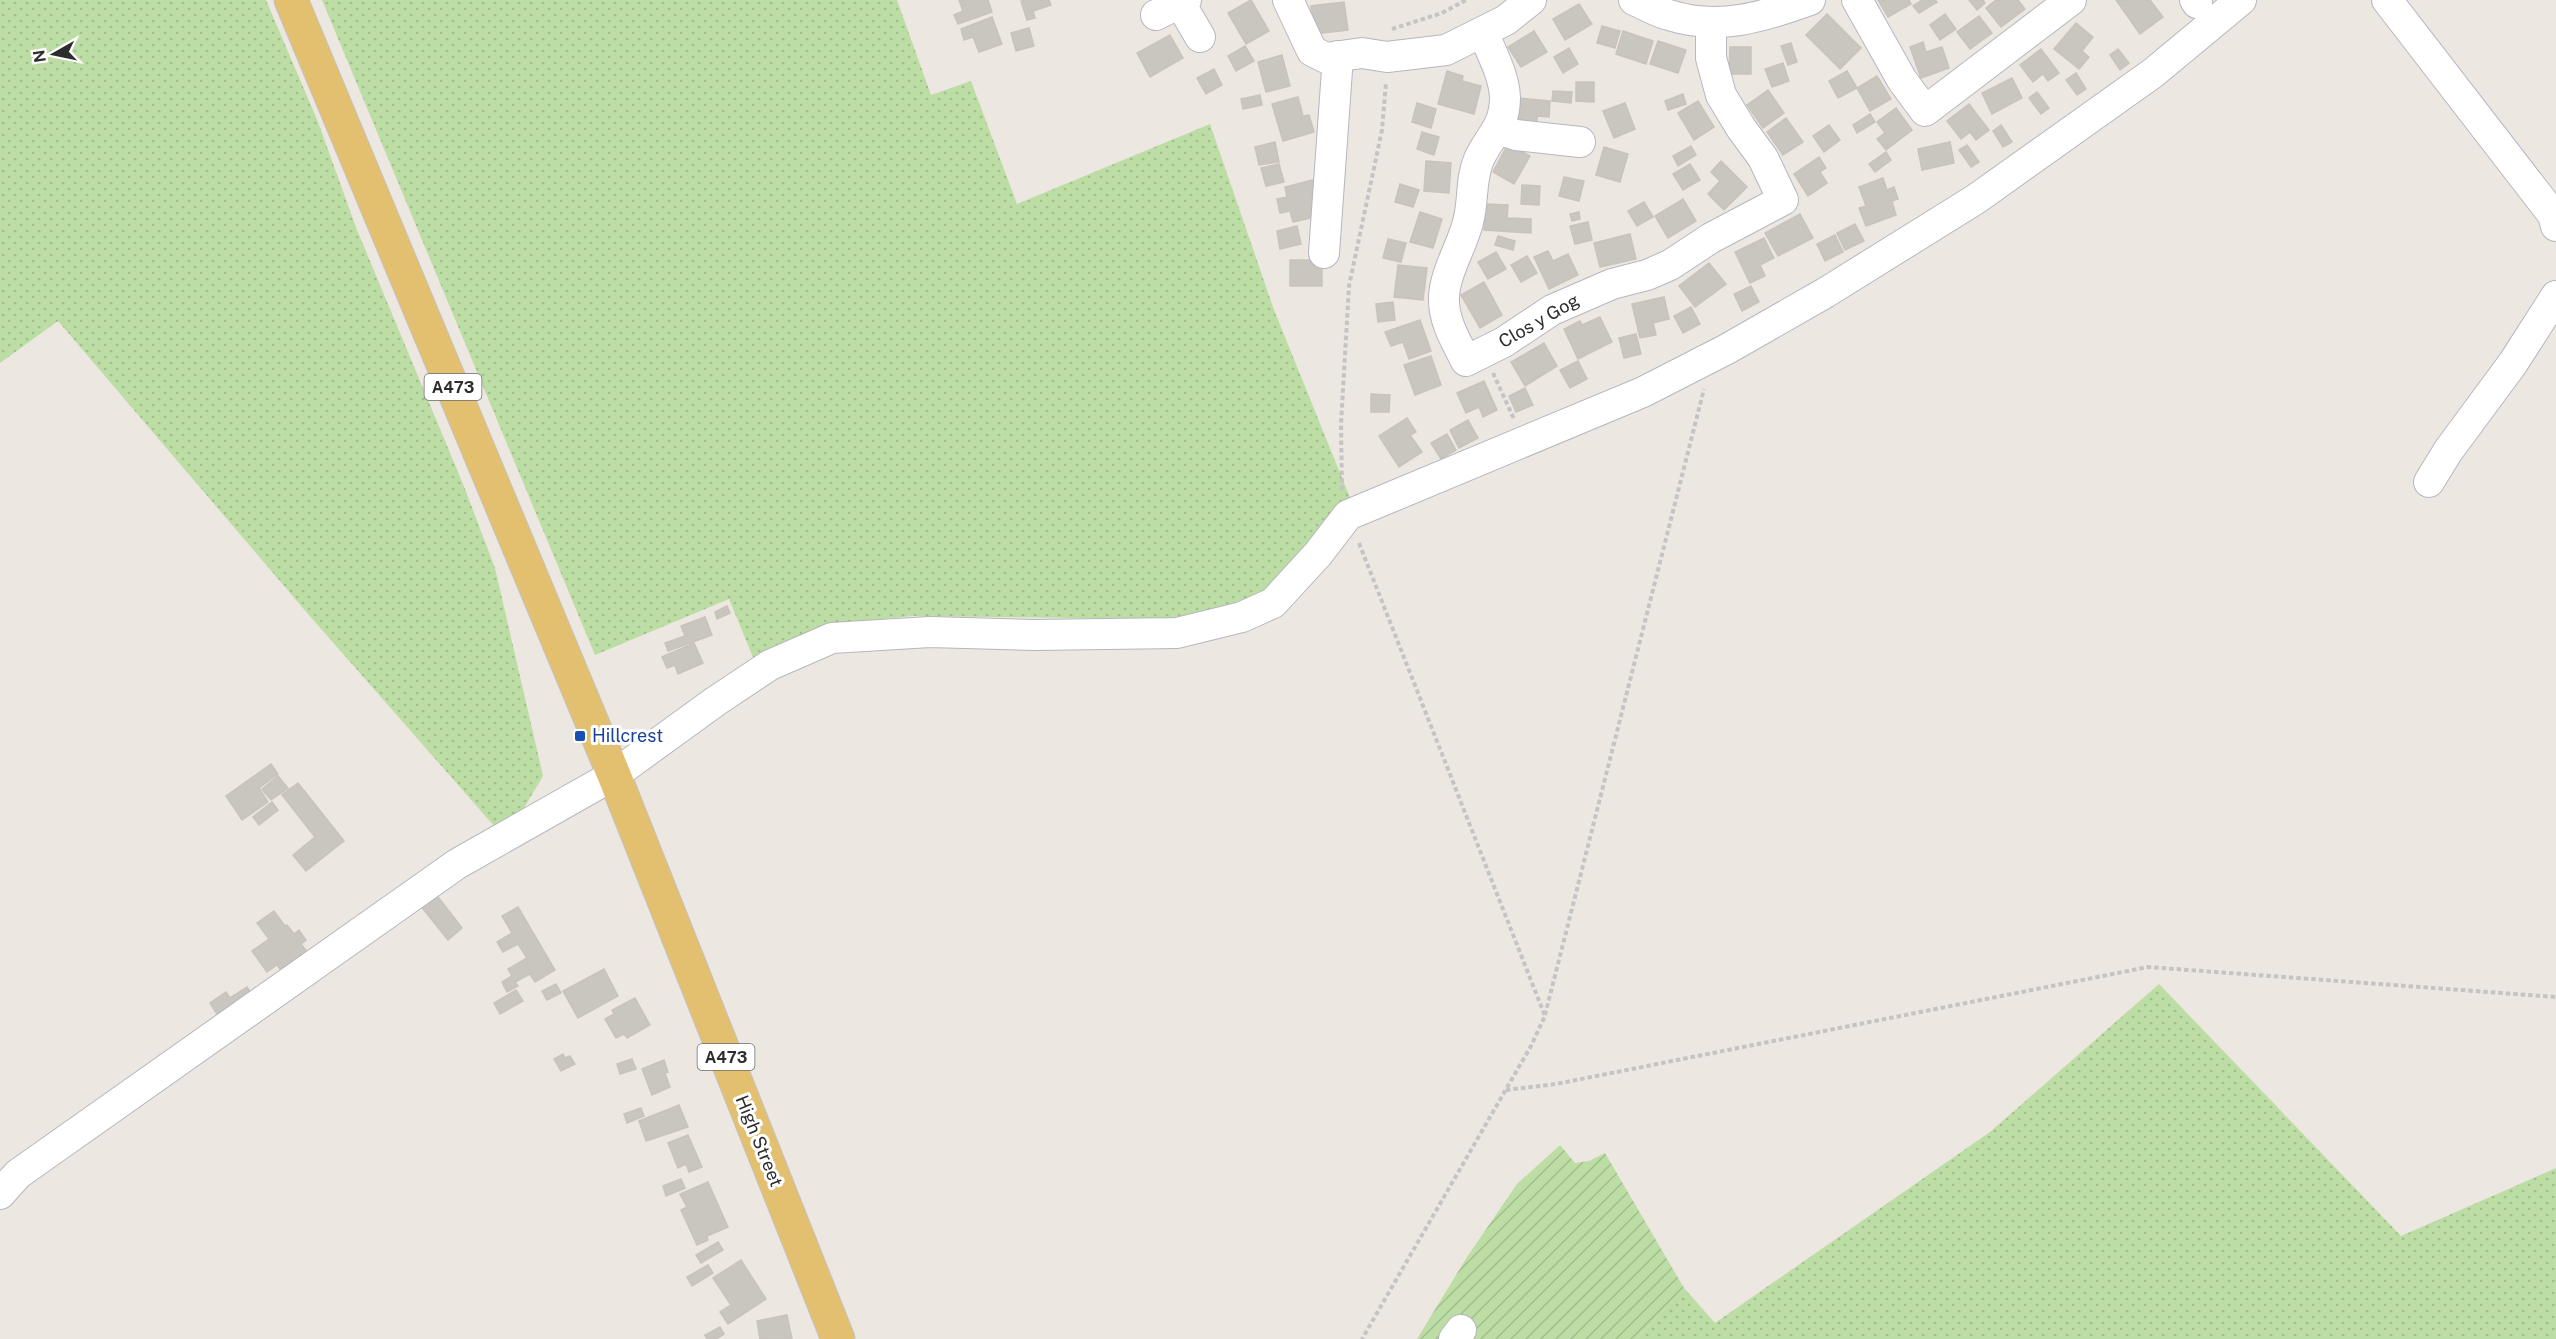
<svg xmlns="http://www.w3.org/2000/svg" width="2556" height="1339" font-family="'Public Sans',sans-serif">
<style>
.grass{fill:url(#grass-dots)}
.garden{fill:url(#garden-furrows)}
.building{fill:#c9c5bf;stroke:#c9c3bb;stroke-width:1.5}
.lines{fill:none;stroke-linecap:round;stroke-linejoin:round}
.minor-casing{stroke:#b5b7bf;stroke-width:32}
.major-casing{stroke:#c4c4c4;stroke-width:35}
.path{stroke:#c4c4c4;stroke-width:4;stroke-dasharray:4.5 3;stroke-linecap:butt}
.minor{stroke:#fff;stroke-width:30}
.major{stroke:#e3bf70;stroke-width:33}
.transit-dot{fill:#1a4fb4;stroke:#fff;stroke-width:2}
.labels{text-anchor:middle;stroke-width:6;stroke-linejoin:round;paint-order:stroke}
.shield{fill:#fff;stroke:#6c6c6c;stroke-width:1.5}
.shield-label{font-size:16px;font-weight:bold;fill:#2d2d2d}
.street-label{font-size:18px;fill:#2d2d2d;stroke:#fff}
.transit-label{font-size:18px;fill:#164399;stroke:#fff;text-anchor:start}
</style>
<defs>
<pattern id="grass-dots" width="8" height="8" patternUnits="userSpaceOnUse" patternTransform="scale(1.5)"><rect width="8" height="8" fill="#bcdda4"/><path d="M2 2h.1M6 6h.1" fill="none" stroke="#a2be8e" stroke-width="1.8" stroke-linecap="round"/></pattern>
<pattern id="garden-furrows" width="10" height="10" patternUnits="userSpaceOnUse" patternTransform="scale(1.5)"><rect width="10" height="10" fill="#bcdda4"/><path d="M-1 1l2-2M0 10L10 0M9 11l2-2" fill="none" stroke="#a2be8e"/></pattern>
</defs>
<rect width="100%" height="100%" fill="#ede7e1"/>
<!-- grass -->
<g class="grass">
<path d="M0 0H266L318 122 357 230 463 484 495 568 543 776 521 813 495 827 308 614 58 321 0 363Z"/>
<path d="M322 0H897L931 95 971 81 1017 204 1210 124 1274 310 1353 505 1268 591 1220 610 1161 619 913 616 832 624 755 662 729 599 595 655Z"/>
<path d="M2159 984 2401 1236 2556 1168V1339H1637L1684 1288 1715 1323 1990 1132Z"/>
</g>
<!-- garden -->
<path class="garden" d="M1560 1145 1575 1163 1589 1161 1605 1153 1684 1288 1637 1339H1417L1467 1257 1517 1184Z"/>
<!-- building -->
<g class="building">
<path d="M959 0H988L992 12 958 24 954 15 963 11Z"/>
<path d="M1026 0H1049L1051 5 1033 11 1035 18 1027 20 1021 1Z"/>
<path d="M1251 0 1269 31 1246 44 1228 13Z"/>
<path d="M1878 0H1909L1911 4 1888 17Z"/>
<path d="M1922 0H1935L1937 2 1919 13 1913 6Z"/>
<path d="M1969 0H1983L1985 3 1977 10Z"/>
<path d="M1996 0H2018L2025 9 2001 27 1986 8Z"/>
<path d="M2116 0H2150L2163 17 2140 34Z"/>
<path d="M1344 2 1348 30 1314 34 1311 6Z"/>
<path d="M1579 4 1592 24 1565 40 1553 19Z"/>
<path d="M1827 14 1861 48 1840 69 1806 35Z"/>
<path d="M1945 14 1956 29 1940 40 1930 25Z"/>
<path d="M1979 16 1992 33 1970 49 1957 32Z"/>
<path d="M992 17 1002 44 979 52 973 37 964 40 961 29Z"/>
<path d="M2076 23 2093 37 2082 51 2089 57 2079 69 2054 49Z"/>
<path d="M1602 26 1620 31 1615 48 1597 43Z"/>
<path d="M1029 28 1034 46 1016 51 1011 33Z"/>
<path d="M1534 31 1547 52 1521 67 1508 47Z"/>
<path d="M1623 31 1653 41 1646 64 1616 54Z"/>
<path d="M1170 35 1183 58 1150 77 1137 53Z"/>
<path d="M1658 41 1686 50 1678 73 1650 64Z"/>
<path d="M1923 42 1926 52 1942 47 1949 68 1921 78 1910 47Z"/>
<path d="M1791 43 1797 62 1788 65 1781 46Z"/>
<path d="M1245 46 1254 61 1236 71 1228 56Z"/>
<path d="M1730 47H1751V74H1729Z"/>
<path d="M1569 48 1578 64 1563 73 1554 57Z"/>
<path d="M2041 49 2059 73 2048 81 2043 74 2033 82 2020 65Z"/>
<path d="M2118 49 2129 63 2120 70 2110 55Z"/>
<path d="M1282 55 1290 86 1266 92 1258 62Z"/>
<path d="M1783 63 1789 81 1772 87 1765 69Z"/>
<path d="M1214 69 1222 85 1206 94 1197 78Z"/>
<path d="M1447 71 1463 76 1462 81 1481 86 1474 114 1438 104Z"/>
<path d="M1847 71 1857 88 1838 98 1829 81Z"/>
<path d="M2076 73 2086 89 2077 95 2066 80Z"/>
<path d="M1877 76 1891 99 1870 111 1857 88Z"/>
<path d="M2012 78 2022 98 1992 114 1982 93Z"/>
<path d="M1576 82H1594V102L1576 101Z"/>
<path d="M1768 90 1784 113 1763 128 1747 105Z"/>
<path d="M1553 91 1572 92 1571 103 1552 101Z"/>
<path d="M2037 92 2049 108 2041 114 2029 98Z"/>
<path d="M1683 94 1686 104 1668 110 1665 101Z"/>
<path d="M1260 95 1262 105 1243 109 1241 99Z"/>
<path d="M1298 97 1303 116 1309 115 1314 132 1283 141 1272 104Z"/>
<path d="M1519 98 1550 101 1549 117 1537 116V127L1517 126Z"/>
<path d="M1698 101 1714 127 1694 140 1678 113Z"/>
<path d="M1417 103 1436 109 1431 128 1412 122Z"/>
<path d="M1625 103 1635 129 1614 138 1603 111Z"/>
<path d="M1969 104 1989 130 1976 140 1970 132 1961 139 1947 121Z"/>
<path d="M1896 108 1912 130 1886 150 1877 139 1885 133 1877 122Z"/>
<path d="M1870 114 1875 122 1857 133 1853 125Z"/>
<path d="M1786 118 1803 142 1783 155 1767 132Z"/>
<path d="M1829 125 1840 140 1824 152 1813 136Z"/>
<path d="M2001 125 2012 142 2003 147 1993 131Z"/>
<path d="M1422 132 1439 137 1434 155 1417 149Z"/>
<path d="M1275 142 1279 162 1259 165 1255 147Z"/>
<path d="M1950 142 1954 163 1922 170 1918 149Z"/>
<path d="M1508 144 1530 156 1514 184 1493 172Z"/>
<path d="M1967 145 1979 162 1971 167 1959 150Z"/>
<path d="M1691 146 1696 155 1678 166 1673 156Z"/>
<path d="M1604 147 1628 154 1620 182 1596 175Z"/>
<path d="M1886 152 1891 160 1875 172 1869 164Z"/>
<path d="M1819 157 1826 168 1820 172 1827 183 1808 196 1794 174Z"/>
<path d="M1426 161 1451 163 1449 193 1424 191Z"/>
<path d="M1721 161 1747 187 1724 210 1708 194 1720 181 1711 172Z"/>
<path d="M1279 164 1284 182 1266 186 1261 168Z"/>
<path d="M1690 164 1700 180 1683 190 1673 174Z"/>
<path d="M1564 177 1584 181 1579 201 1559 196Z"/>
<path d="M1883 178 1887 190 1894 187 1898 199 1892 201 1896 215 1866 226 1859 208 1866 206 1859 187Z"/>
<path d="M1313 180 1315 192 1311 193 1319 216 1293 222 1290 211 1280 213 1277 199 1287 197 1285 187Z"/>
<path d="M1400 184 1419 190 1413 207 1395 202Z"/>
<path d="M1522 185 1540 186 1539 205 1521 204Z"/>
<path d="M1683 199 1696 221 1668 238 1655 216Z"/>
<path d="M1644 202 1653 217 1637 226 1628 211Z"/>
<path d="M1485 204 1508 205 1507 218 1531 219V233L1484 230Z"/>
<path d="M1420 212 1442 219 1433 248 1410 242Z"/>
<path d="M1579 212 1580 219 1572 221 1570 214Z"/>
<path d="M1800 214 1813 238 1778 256 1765 233Z"/>
<path d="M1588 222 1592 240 1575 244 1570 226Z"/>
<path d="M1855 224 1864 241 1845 250 1837 233Z"/>
<path d="M1297 226 1301 244 1280 249 1277 231Z"/>
<path d="M1630 234 1636 259 1600 267 1594 243Z"/>
<path d="M1835 235 1843 252 1825 261 1817 244Z"/>
<path d="M1498 236 1515 241 1513 250 1495 245Z"/>
<path d="M1764 238 1774 258 1760 265 1765 276 1750 283 1735 252Z"/>
<path d="M1388 239 1406 243 1401 262 1383 258Z"/>
<path d="M1548 251 1553 261 1568 254 1578 275 1549 289 1534 257Z"/>
<path d="M1496 252 1506 269 1488 279 1478 262Z"/>
<path d="M1527 256 1537 273 1521 282 1511 265Z"/>
<rect x="1290" y="260" width="32" height="26"/>
<path d="M1709 263 1726 284 1695 307 1679 286Z"/>
<path d="M1398 265 1427 268 1423 300 1394 297Z"/>
<path d="M1484 282 1502 315 1480 328 1461 295Z"/>
<path d="M1751 286 1759 302 1742 311 1734 294Z"/>
<path d="M1664 297 1669 319 1653 323 1656 335 1640 338 1632 304Z"/>
<path d="M1393 302 1395 320 1378 322 1376 304Z"/>
<path d="M1691 307 1700 324 1683 333 1674 316Z"/>
<path d="M1600 317 1612 342 1578 359 1564 329 1580 321 1582 325Z"/>
<path d="M1420 320 1431 351 1409 359 1403 342 1391 346 1385 332Z"/>
<path d="M1636 334 1641 354 1624 358 1619 338Z"/>
<path d="M1544 343 1557 366 1525 386 1511 362Z"/>
<path d="M1431 356 1441 385 1415 395 1404 365Z"/>
<path d="M1578 361 1587 379 1570 388 1560 370Z"/>
<path d="M1484 381 1497 410 1483 417 1479 407 1466 413 1457 393Z"/>
<path d="M1525 388 1533 405 1516 412 1509 396Z"/>
<path d="M1371 394 1390 395 1389 412H1371Z"/>
<path d="M1407 418 1416 432 1410 435 1422 452 1399 467 1379 436Z"/>
<path d="M1468 420 1478 438 1459 448 1450 430Z"/>
<path d="M1447 434 1456 450 1441 459 1431 443Z"/>
<path d="M727 606 730 613 717 619 715 612Z"/>
<path d="M705 617 712 635 668 651 665 643 685 636 681 626Z"/>
<path d="M694 643 703 663 678 674 675 665 667 668 662 657Z"/>
<path d="M271 764 278 774 259 788 268 802 242 820 226 796Z"/>
<path d="M278 776 288 788 271 800 262 789Z"/>
<path d="M298 783 344 841 306 871 293 855 315 837 282 795Z"/>
<path d="M272 802 278 810 259 825 253 817Z"/>
<path d="M435 893 462 928 448 940 420 905Z"/>
<path d="M518 907 555 970 535 982 530 974 515 982 518 986 507 992 502 982 512 976 508 969 527 958 518 944 503 952 497 942 512 933 502 916Z"/>
<path d="M274 911 285 926 287 925 294 934 299 930 306 940 301 944 312 958 286 977 277 965 267 972 252 951 269 939 257 923Z"/>
<path d="M604 969 618 996 578 1018 563 991Z"/>
<path d="M556 984 561 993 547 1000 542 991Z"/>
<path d="M247 987 254 999 220 1019 210 1003 226 992 230 998Z"/>
<path d="M516 990 523 1001 500 1014 494 1003Z"/>
<path d="M635 998 650 1025 627 1038 624 1034 616 1038 605 1019 614 1014 612 1010Z"/>
<path d="M563 1054 565 1058 570 1056 575 1064 561 1071 554 1059Z"/>
<path d="M632 1059 636 1069 620 1074 617 1064Z"/>
<path d="M664 1060 668 1072 665 1073 670 1087 652 1095 642 1069Z"/>
<path d="M679 1105 688 1127 646 1141 639 1121Z"/>
<path d="M641 1108 644 1116 627 1123 624 1114Z"/>
<path d="M688 1135 702 1167 689 1172 686 1164 678 1168 668 1143Z"/>
<path d="M681 1179 685 1188 666 1196 663 1186Z"/>
<path d="M708 1182 728 1227 707 1236 708 1240 697 1245 681 1210 687 1207 680 1194Z"/>
<path d="M718 1242 723 1250 701 1263 696 1255Z"/>
<path d="M741 1260 766 1299 728 1324 720 1312 731 1305 713 1278Z"/>
<path d="M708 1265 713 1273 692 1286 687 1277Z"/>
<path d="M787 1315 792 1339H760L757 1321Z"/>
<path d="M720 1327 724 1334 716 1339H707L705 1335Z"/>
</g>
<g class="lines">
<!-- minor casing -->
<g class="minor-casing">
<g id="minor">
<path d="M1186 0 1180 3 1200 37"/>
<path d="M1288 0 1312 51 1326 58 1362 53 1387 57 1446 50 1506 20 1531 0"/>
<path d="M1634 0C1645 5 1657 12 1669 15 1719 31 1763 17 1810 0"/>
<path d="M1857 0 1902 80 1925 111 2071 0"/>
<path d="M2195 0 2197 3"/>
<path d="M2387 0 2553 215 2556 226"/>
<path d="M1156 15 1180 3"/>
<path d="M1483 32C1491 52 1504 75 1505 97 1505 127 1491 134 1479 159 1470 180 1474 201 1468 222 1462 247 1443 275 1444 301 1444 322 1457 343 1466 361L1504 342 1552 310 1612 284 1647 275 1670 265 1711 238 1783 200 1763 158 1741 128 1721 95 1711 58V23"/>
<path d="M1498 129 1516 135 1580 142"/>
<path d="M1324 253 1338 56"/>
<path d="M2429 482 2448 451 2513 363 2556 296"/>
<path d="M0 1194 18 1174 457 864 614 775 716 701 770 665 832 638 930 632 1034 635 1177 633 1242 617 1273 603 1318 554 1348 515 1643 392 1727 349 1825 293 1976 199 2153 73 2241 0"/>
<path d="M1454 1339 1461 1330"/>
</g>
</g>
<!-- major casing -->
<g class="major-casing">
<path id="major" d="M291 0 614 775 838 1339"/>
</g>
<!-- path -->
<g class="path">
<path d="M1392 29 1442 13 1466 0"/>
<path d="M1493 373 1514 419"/>
<path d="M1342 490 1341 424 1349 286 1382 130 1386 82"/>
<path d="M1359 543 1545 1016 1531 1046 1362 1339"/>
<path d="M1545 1015 1704 389"/>
<path d="M1506 1090 1556 1084 2148 967 2556 997"/>
</g>
<!-- minor -->
<use href="#minor" class="minor"/>
<!-- major -->
<use href="#major" class="major"/>
</g>
<!-- markers -->
<rect class="transit-dot" x="574" y="730" width="12" height="12" rx="3"/>
<g class="labels">
<!-- shield labels -->
<g class="shield">
<rect x="424.5" y="374" width="57" height="26" rx="4.5"/>
<rect x="697.5" y="1044" width="57" height="26" rx="4.5"/>
</g>
<g class="shield-label">
<text x="453" y="393">A473</text>
<text x="726" y="1063">A473</text>
</g>
<!-- street labels -->
<g class="street-label">
<text transform="translate(1539 321) rotate(-30)" y="6">Clos y Gog</text>
<text transform="translate(759 1141) rotate(68)" y="6">High Street</text>
</g>
<!-- transit labels -->
<g class="transit-label">
<text x="592" y="742">Hillcrest</text>
</g>
</g>
<!-- north arrow -->
<g transform="translate(54 54) rotate(261)" stroke="#ffffff" stroke-width="4.5" paint-order="stroke">
<path d="M0-4.5L10 22L0 15L-10 22Z" fill="#2d2d2d"/>
<text y="-9" font-size="16" font-weight="bold" text-anchor="middle" fill="#2d2d2d">N</text>
</g>
</svg>
